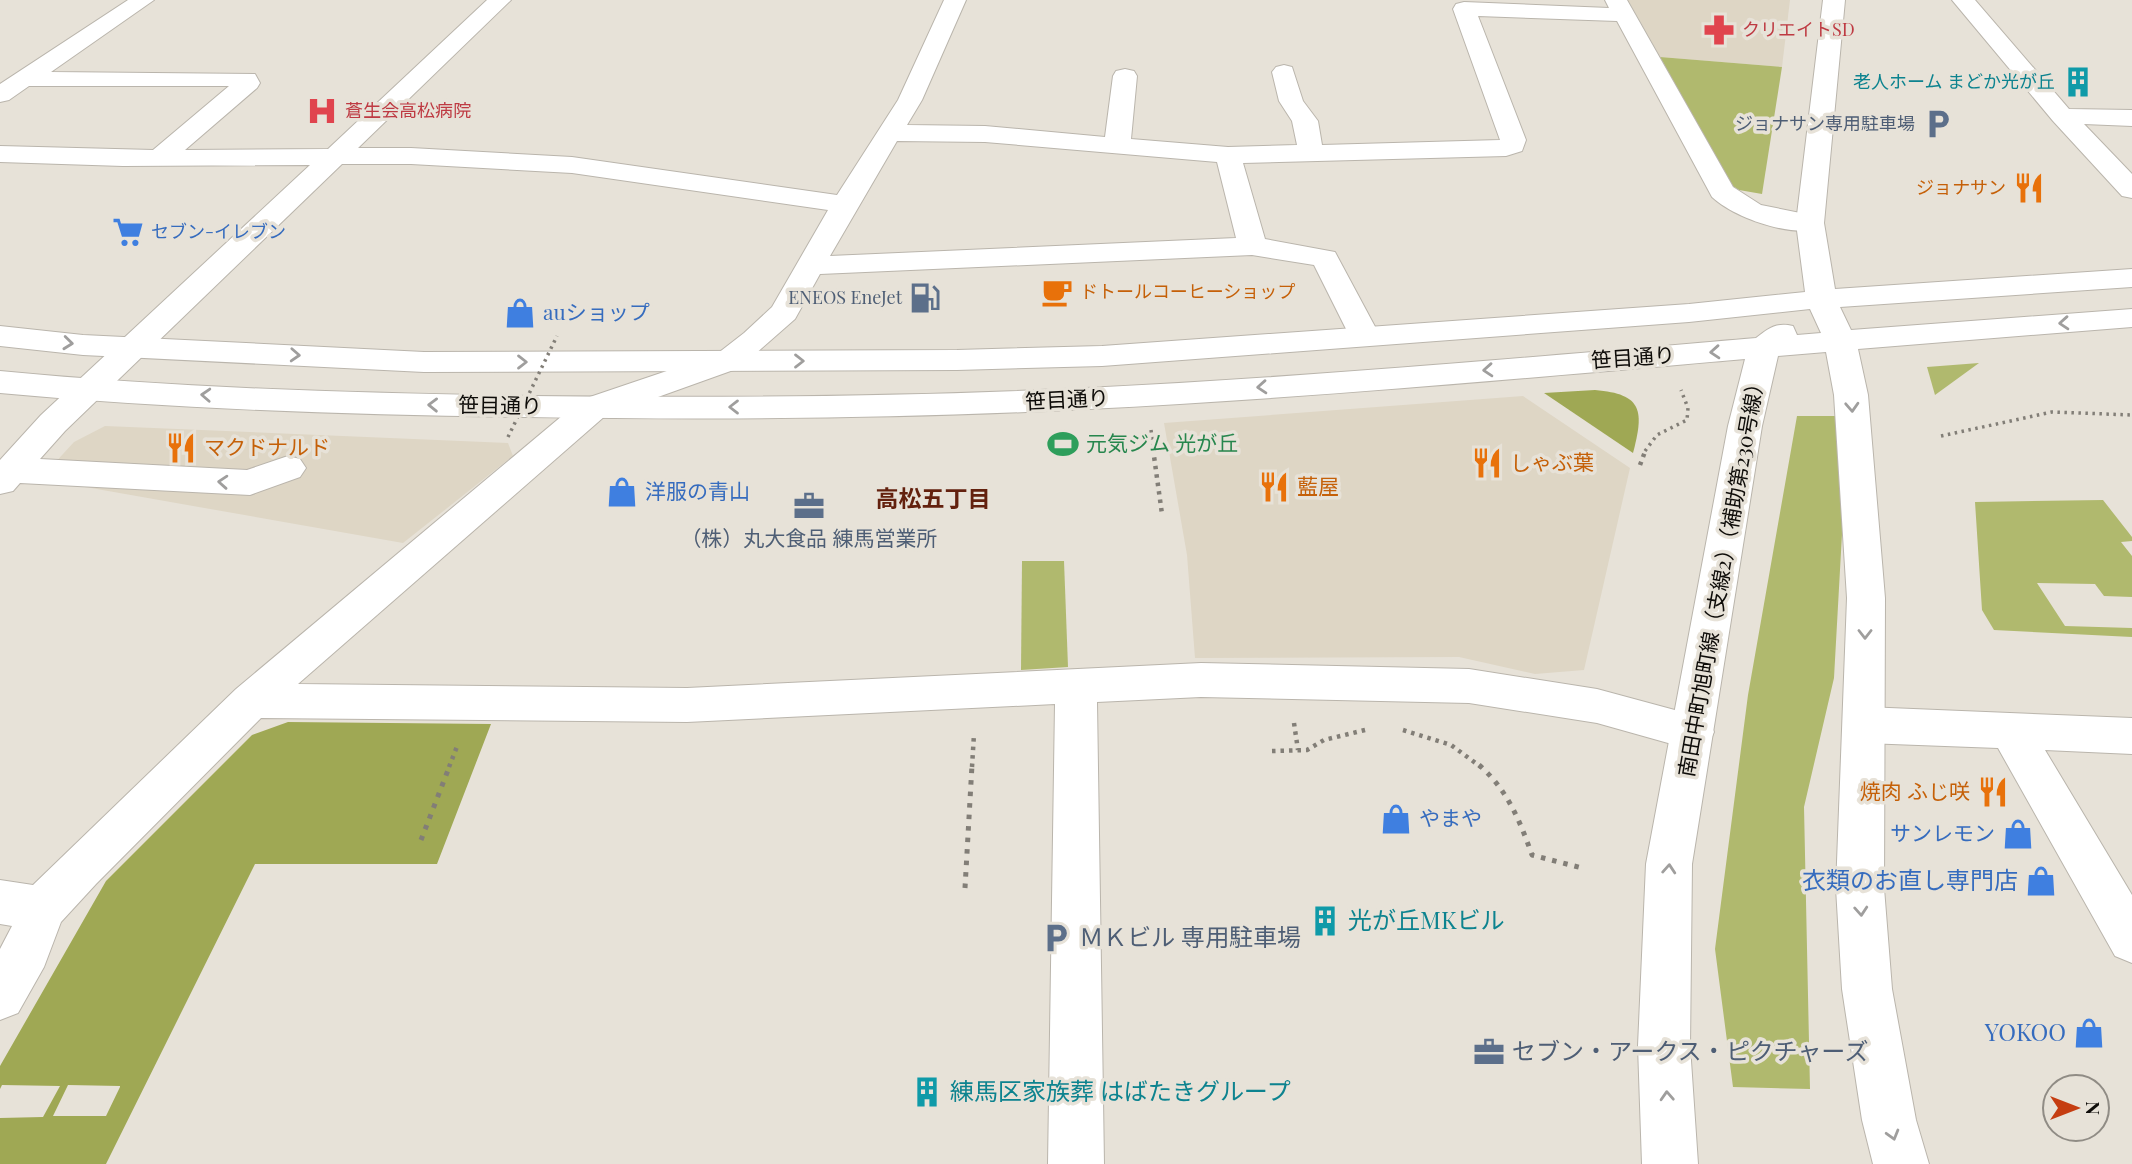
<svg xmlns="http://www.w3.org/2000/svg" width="2132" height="1164" font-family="'Playfair Display','Noto Sans JP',serif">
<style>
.built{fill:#ded6c5}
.green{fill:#b0b96e}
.forest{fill:#9fa854;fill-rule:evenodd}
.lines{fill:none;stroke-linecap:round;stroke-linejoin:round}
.minor-casing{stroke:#bab5ac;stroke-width:2}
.major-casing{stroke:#bab5ac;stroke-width:2}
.path-far2{stroke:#827e77;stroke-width:3.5;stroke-dasharray:2.5 4.5;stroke-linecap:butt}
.path-far1{stroke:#827e77;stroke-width:4.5;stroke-dasharray:3.5 5;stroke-linecap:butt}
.path{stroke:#827e77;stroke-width:5;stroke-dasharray:4.5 7;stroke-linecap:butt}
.minor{fill:#fff;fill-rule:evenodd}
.major{fill:#fff;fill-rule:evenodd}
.path-bridge{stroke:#827e77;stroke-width:3.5;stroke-dasharray:2.5 4.5;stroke-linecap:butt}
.oneway{stroke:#9f9e9d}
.labels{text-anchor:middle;stroke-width:7;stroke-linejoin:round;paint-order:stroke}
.far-health-label{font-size:18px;fill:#be3a42;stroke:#e7e2d8;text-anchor:start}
.far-culture-label{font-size:18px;fill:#0d838f;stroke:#e7e2d8;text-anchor:end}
.far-service-label{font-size:18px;fill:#4e5e75;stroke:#e7e2d8;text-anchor:end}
.far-food-label{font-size:18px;fill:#c56008;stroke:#e7e2d8;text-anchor:end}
.far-shop-label{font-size:18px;fill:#366cbe;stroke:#e7e2d8;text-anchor:start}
.shop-label{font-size:21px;fill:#366cbe;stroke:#e7e2d8;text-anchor:start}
.street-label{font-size:21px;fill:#0e0c09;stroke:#e7e2d8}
.leisure-label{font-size:21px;fill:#27864d;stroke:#e7e2d8;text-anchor:start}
.food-label{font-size:21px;fill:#c56008;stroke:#e7e2d8;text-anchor:start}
.service-label{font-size:21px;fill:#4e5e75;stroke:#e7e2d8}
.neighbourhood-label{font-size:23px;font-weight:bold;fill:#63210e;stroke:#e7e2d8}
.near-shop-label{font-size:24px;fill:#366cbe;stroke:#e7e2d8;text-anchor:end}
.near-culture-label{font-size:24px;fill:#0d838f;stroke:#e7e2d8;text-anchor:start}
.near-service-label{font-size:24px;fill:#4e5e75;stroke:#e7e2d8;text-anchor:start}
</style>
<rect width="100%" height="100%" fill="#e7e2d8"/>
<!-- built -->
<g class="built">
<path d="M1628 0H1790L1782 67 1660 57Z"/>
<path d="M1523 396 1630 468 1584 670 1535 674 1459 657 1195 658 1187 555 1164 423Z"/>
<path d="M105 426 508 443 513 456 403 543 40 479 74 442Z"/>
</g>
<!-- green -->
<g class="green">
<path d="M1660 57 1782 67 1762 194 1739 190 1731 185Z"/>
<path d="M1979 363 1935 395 1927 367Z"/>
<path d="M1797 416H1837L1845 480 1834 678 1804 807 1810 1089 1733 1087 1715 949 1748 695Z"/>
<path d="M2103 500 2132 537V541L2121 542 2132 556V597L2104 596 2095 584 2037 583 2065 626 2132 628V637L1994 630 1982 610 1975 502Z"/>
<path d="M1022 561H1064L1068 667 1021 670Z"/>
</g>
<!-- forest -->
<g class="forest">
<path d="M1595 390C1643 394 1644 411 1633 453L1544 393Z"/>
<path d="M288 722 491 724 437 864H255L106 1164H0V1118L43 1117 60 1086 2 1085 0 1089V1066L106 881 252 735ZM68 1085 120 1086V1087L106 1116H53Z"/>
</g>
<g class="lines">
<!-- minor casing -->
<g class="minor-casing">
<g id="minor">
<path d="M128 0H154L51 72 255 74 260 83 257 88 185 150 328 149 487 0H511L358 148H411L572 157 837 195 898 100 944 0H966L922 100 907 125 985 126 1105 137 1113 76 1116 71 1125 69 1134 71 1137 76 1131 139 1228 147 1297 145 1292 121 1279 101 1272 72 1276 67 1284 65 1292 67 1303 101 1318 121 1322 145 1500 140 1453 9 1456 4 1464 2 1609 8 1605 0H1627L1733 187 1761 205 1820 217 1824 223 1820 229C1789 237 1735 218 1712 197L1617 21 1478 16 1526 140 1522 151 1506 156 1243 163 1265 239 1335 252 1380 336 1375 343 1364 346 1353 343 1314 265 1252 255 820 274 795 319 739 368 605 416 298 684 687 688 1201 663 1469 669 1597 689 1708 719 1714 732 1708 745 1693 750 1597 723 1469 703 1201 697 1097 702 1104 1164H1048L1055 704 687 722 261 718 96 884 61 922 44 967 18 1013 0 1020V949L12 926 0 924V880L33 885 236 689 581 400 717 354 744 333 772 307 828 210 572 173 411 164H342L65 431 40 459 247 470 288 456 300 459 306 468 300 477 250 495 20 483 13 491 0 494V460L41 415 310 165 123 166 0 162V146L153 150 229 86H29L9 100 0 102V84ZM897 141 985 142 1217 162 1236 238 830 256Z"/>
<path d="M1952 0H1975L2069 109 2132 110V126L2084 124 2132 174V198L2122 196 2053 121Z"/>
<path d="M1865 707 2132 718V754L2045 750 2132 895V963L2115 956 1998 748 1865 743 1850 738 1844 725 1850 712Z"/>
</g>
</g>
<!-- major casing -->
<g class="major-casing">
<path id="major" d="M1823 0H1845L1824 223 1835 289 2132 269V287L1840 307 1851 330 2132 309V327L1858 349 1868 395 1885 598 1884 888 1892 989 1916 1120 1929 1164H1873L1862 1120 1842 989 1836 888 1847 598 1834 395 1826 352 1778 356 1762 426 1692 864 1690 1046 1698 1164H1642L1638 1046 1646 864 1728 426 1745 359C1527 378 1308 398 1088 409 901 419 714 420 526 417 351 415 175 409 0 393V371C176 388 353 393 530 396 715 398 901 397 1086 388 1310 377 1533 357 1756 338 1769 328 1776 322 1793 326L1797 335 1821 333 1810 309 1689 322 1102 366 957 370 424 372 83 355 0 346V326L83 335 424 352 957 350 1102 346 1689 304 1805 292 1796 223Z"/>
</g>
<!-- path-far2 -->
<g class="path-far2">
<path d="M1151 430 1154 451"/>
<path d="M1941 436 2052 412 2132 415"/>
<path d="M1645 451 1657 435 1687 420 1688 408 1681 390"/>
</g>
<!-- path-far1 -->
<g class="path-far1">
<path d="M1153 449 1162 514"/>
<path d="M1640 465 1646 449"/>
<path d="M1294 723 1298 750"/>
<path d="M1403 730 1451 745 1481 767"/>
<path d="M1272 751 1307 750 1324 740 1369 729"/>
<path d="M449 767 458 744"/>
<path d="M972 767 974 734"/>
</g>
<!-- path -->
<g class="path">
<path d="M1479 765C1507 789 1520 821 1532 855L1582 868"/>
<path d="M421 840 450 765"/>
<path d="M965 888 972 765"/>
</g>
<!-- minor -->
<use href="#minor" class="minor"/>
<!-- major -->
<use href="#major" class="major"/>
<!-- path-bridge -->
<path class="path-bridge" d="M508 437 557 336"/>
</g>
<!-- one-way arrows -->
<defs><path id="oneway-chevron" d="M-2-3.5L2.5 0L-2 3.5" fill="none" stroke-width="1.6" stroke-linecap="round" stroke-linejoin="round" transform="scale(1.75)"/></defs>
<g class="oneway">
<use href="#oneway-chevron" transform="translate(2064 323) rotate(176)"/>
<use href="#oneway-chevron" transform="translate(68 343) rotate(6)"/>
<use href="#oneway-chevron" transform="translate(1715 352) rotate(176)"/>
<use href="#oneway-chevron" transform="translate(295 355) rotate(3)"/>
<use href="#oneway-chevron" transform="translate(799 361)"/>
<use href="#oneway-chevron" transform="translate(522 362)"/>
<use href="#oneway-chevron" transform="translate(1488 370) rotate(176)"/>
<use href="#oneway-chevron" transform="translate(1262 387) rotate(176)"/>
<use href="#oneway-chevron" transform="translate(206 395) rotate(-177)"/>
<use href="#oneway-chevron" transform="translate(433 405) rotate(-179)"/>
<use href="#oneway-chevron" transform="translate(734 407) rotate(180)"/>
<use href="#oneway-chevron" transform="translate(1852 407) rotate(87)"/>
<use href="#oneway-chevron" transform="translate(223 482) rotate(-176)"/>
<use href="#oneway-chevron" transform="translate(1865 634) rotate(90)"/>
<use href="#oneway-chevron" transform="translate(1669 869) rotate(-86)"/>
<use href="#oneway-chevron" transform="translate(1861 911) rotate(86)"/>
<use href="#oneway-chevron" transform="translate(1667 1096) rotate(-93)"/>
<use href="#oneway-chevron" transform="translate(1893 1135) rotate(74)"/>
</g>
<!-- icons -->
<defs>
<g id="pharmacy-bare" transform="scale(2.415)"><path d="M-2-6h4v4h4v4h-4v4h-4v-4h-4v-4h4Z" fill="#e0444e" stroke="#e7e2d8" stroke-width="2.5" paint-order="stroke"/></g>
<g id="building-bare" transform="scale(2.415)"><path d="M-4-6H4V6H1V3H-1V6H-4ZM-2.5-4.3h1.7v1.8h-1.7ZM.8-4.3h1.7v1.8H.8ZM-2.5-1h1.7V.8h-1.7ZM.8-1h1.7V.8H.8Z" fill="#0f9aa8" stroke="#e7e2d8" stroke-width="2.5" paint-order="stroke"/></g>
<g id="hospital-bare" transform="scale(2.415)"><path d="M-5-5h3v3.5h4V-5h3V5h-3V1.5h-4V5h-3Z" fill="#e0444e" stroke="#e7e2d8" stroke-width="2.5" paint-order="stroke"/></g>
<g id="parking-bare" transform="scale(2.415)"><path d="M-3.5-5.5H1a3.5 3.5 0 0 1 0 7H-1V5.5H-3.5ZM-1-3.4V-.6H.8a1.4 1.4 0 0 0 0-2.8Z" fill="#5c6f8a" stroke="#e7e2d8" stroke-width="2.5" paint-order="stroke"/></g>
<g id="restaurant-bare" transform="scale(2.415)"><path d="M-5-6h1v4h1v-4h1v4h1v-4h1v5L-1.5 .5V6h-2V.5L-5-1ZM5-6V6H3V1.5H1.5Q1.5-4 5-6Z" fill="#e8710a" stroke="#e7e2d8" stroke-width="2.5" paint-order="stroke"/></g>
<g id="supermarket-bare" transform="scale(2.415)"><path d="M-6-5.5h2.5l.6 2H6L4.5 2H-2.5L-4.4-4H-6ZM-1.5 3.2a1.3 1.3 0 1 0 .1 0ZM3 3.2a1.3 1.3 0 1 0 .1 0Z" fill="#3f7fe0" stroke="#e7e2d8" stroke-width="2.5" paint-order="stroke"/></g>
<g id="cafe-bare" transform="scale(2.415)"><path d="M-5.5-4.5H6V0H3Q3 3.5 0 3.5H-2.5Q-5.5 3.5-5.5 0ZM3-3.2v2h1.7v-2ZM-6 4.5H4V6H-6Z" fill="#e8710a" stroke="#e7e2d8" stroke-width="2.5" paint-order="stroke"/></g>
<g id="fuel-bare" transform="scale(2.415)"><path d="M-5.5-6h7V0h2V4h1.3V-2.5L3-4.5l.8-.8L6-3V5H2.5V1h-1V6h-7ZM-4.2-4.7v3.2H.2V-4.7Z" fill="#5c6f8a" stroke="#e7e2d8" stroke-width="2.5" paint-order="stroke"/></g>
<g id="shop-bare" transform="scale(2.415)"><path d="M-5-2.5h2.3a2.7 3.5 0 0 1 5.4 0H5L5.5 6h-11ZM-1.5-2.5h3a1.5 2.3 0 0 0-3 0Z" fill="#3f7fe0" stroke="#e7e2d8" stroke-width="2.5" paint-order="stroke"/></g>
<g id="stadium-bare" transform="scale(2.415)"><path d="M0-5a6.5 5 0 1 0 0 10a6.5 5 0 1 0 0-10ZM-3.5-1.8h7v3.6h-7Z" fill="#2e9e5b" stroke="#e7e2d8" stroke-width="2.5" paint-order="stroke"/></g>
<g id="office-bare" transform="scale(2.415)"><path d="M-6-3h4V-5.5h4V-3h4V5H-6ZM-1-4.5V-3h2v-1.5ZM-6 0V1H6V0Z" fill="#5c6f8a" stroke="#e7e2d8" stroke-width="2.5" paint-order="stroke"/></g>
</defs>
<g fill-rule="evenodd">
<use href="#pharmacy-bare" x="1719" y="30"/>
<use href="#building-bare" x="2078" y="82"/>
<use href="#hospital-bare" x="322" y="111"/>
<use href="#parking-bare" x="1938" y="124"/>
<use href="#restaurant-bare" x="2029" y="188"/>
<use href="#supermarket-bare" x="128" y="232"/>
<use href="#cafe-bare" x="1057" y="292"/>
<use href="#fuel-bare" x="925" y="298"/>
<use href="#shop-bare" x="520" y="313"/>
<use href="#stadium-bare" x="1063" y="444"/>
<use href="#restaurant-bare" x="181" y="448"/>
<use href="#restaurant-bare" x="1487" y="463"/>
<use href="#restaurant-bare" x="1274" y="487"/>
<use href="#shop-bare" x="622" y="492"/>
<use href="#office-bare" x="809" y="506"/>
<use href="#restaurant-bare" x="1993" y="792"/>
<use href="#shop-bare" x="1396" y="819"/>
<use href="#shop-bare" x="2018" y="834"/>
<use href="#shop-bare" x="2041" y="881"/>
<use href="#building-bare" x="1325" y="921"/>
<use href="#parking-bare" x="1056" y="938"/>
<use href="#shop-bare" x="2089" y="1033"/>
<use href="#office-bare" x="1489" y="1052"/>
<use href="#building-bare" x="927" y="1092"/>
</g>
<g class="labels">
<!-- far-health labels -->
<g class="far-health-label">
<text x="1742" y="36">クリエイトSD</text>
<text x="345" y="117">蒼生会高松病院</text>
</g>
<!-- far-culture labels -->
<g class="far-culture-label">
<text x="2055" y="88">老人ホーム まどか光が丘</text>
</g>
<!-- far-service labels -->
<g class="far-service-label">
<text x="1915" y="130">ジョナサン専用駐車場</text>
<text x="902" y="304">ENEOS EneJet</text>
</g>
<!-- far-food labels -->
<g class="far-food-label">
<text x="2006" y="194">ジョナサン</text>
<text x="1080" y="298" text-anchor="start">ドトールコーヒーショップ</text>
</g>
<!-- far-shop labels -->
<g class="far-shop-label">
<text x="151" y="238">セブン-イレブン</text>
</g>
<!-- shop labels -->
<g class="shop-label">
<text x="543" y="320">auショップ</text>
<text x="645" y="499">洋服の青山</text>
<text x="1419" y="826">やまや</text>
<text x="1995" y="841" text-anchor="end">サンレモン</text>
</g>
<!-- street labels -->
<g class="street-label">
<text transform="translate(1633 358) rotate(-4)" y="7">笹目通り</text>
<text transform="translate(1067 400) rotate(-3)" y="7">笹目通り</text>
<text transform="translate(500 406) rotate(1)" y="7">笹目通り</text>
<text transform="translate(1722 575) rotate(-80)" y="7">南田中町旭町線（支線2）（補助第230号線）</text>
</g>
<!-- leisure labels -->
<g class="leisure-label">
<text x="1086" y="451">元気ジム 光が丘</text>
</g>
<!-- food labels -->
<g class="food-label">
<text x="204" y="455">マクドナルド</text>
<text x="1510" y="470">しゃぶ葉</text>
<text x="1297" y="494">藍屋</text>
<text x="1970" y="799" text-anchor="end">焼肉 ふじ咲</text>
</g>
<!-- service labels -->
<g class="service-label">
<text x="809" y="546">（株）丸大食品 練馬営業所</text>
</g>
<!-- neighbourhood labels -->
<g class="neighbourhood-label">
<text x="933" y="507">高松五丁目</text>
</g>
<!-- near-shop labels -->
<g class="near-shop-label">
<text x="2018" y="889">衣類のお直し専門店</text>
<text x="2066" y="1041">YOKOO</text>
</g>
<!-- near-culture labels -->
<g class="near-culture-label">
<text x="1348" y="929">光が丘MKビル</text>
<text x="950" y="1100">練馬区家族葬 はばたきグループ</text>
</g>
<!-- near-service labels -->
<g class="near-service-label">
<text x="1079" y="946">ＭＫビル 専用駐車場</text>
<text x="1512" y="1060">セブン・アークス・ピクチャーズ</text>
</g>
</g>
<!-- north arrow -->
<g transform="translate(2076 1108) rotate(90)"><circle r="33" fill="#e7e2d8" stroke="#908c85" stroke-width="2"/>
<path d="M0-5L12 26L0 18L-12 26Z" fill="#c53d11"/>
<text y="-10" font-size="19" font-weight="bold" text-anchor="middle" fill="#0e0c09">N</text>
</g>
</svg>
